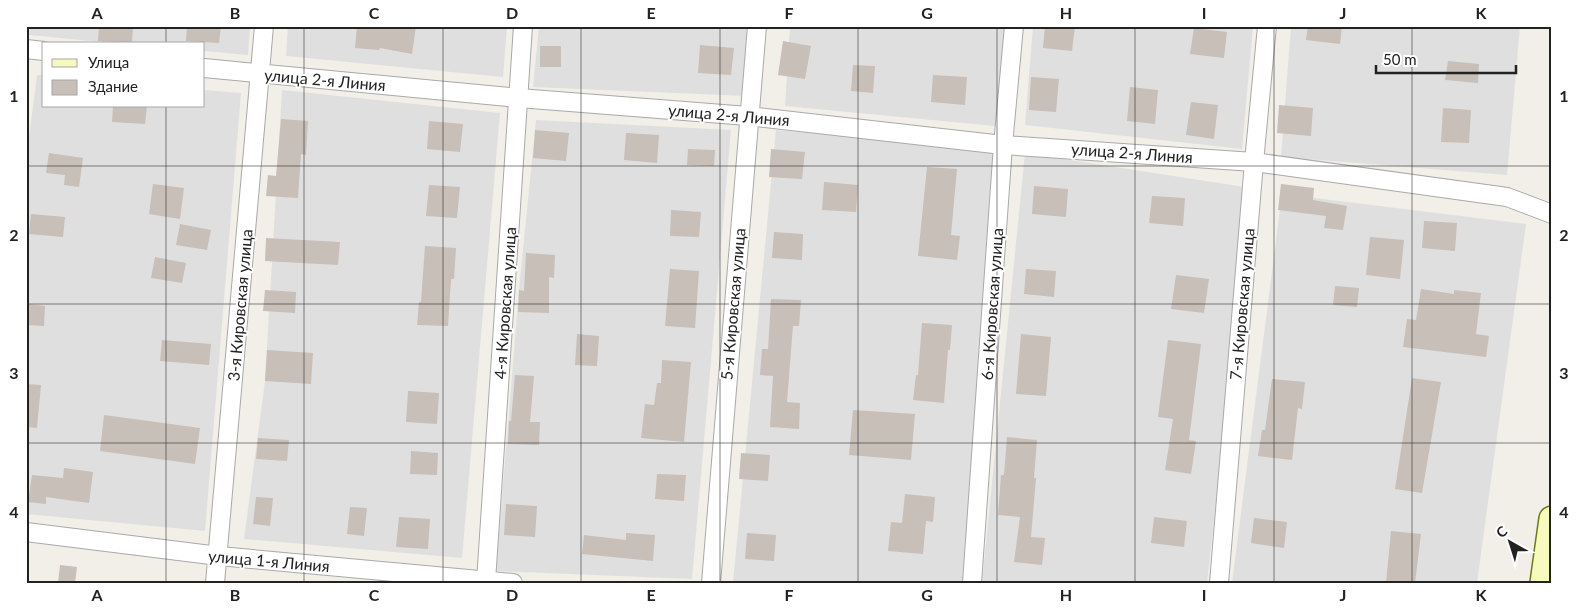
<svg xmlns="http://www.w3.org/2000/svg" width="1578" height="609" font-family="Lato,sans-serif">
<style>
.residential{fill:#e0dfdf}
.building{fill:#c7bfb8}
.lines{fill:none;stroke-linecap:round;stroke-linejoin:round}
.street-casing{stroke:#a9a9a9;stroke-width:20}
.secondary-casing{stroke:#707d05;stroke-width:28}
.street{stroke:#fff;stroke-width:18}
.secondary{stroke:#f7fabf;stroke-width:25}
.grid{fill:none;stroke:#222;stroke-width:1;stroke-opacity:0.55}
.labels{text-anchor:middle;stroke-width:4;stroke-linejoin:round;paint-order:stroke}
.street-label{font-size:16px;fill:#222;stroke:#fff}
.neatline{fill:none;stroke:#222;stroke-width:2}
.grid-label{font-size:16px;text-anchor:middle;font-weight:bold;fill:#222}
</style>
<rect width="100%" height="100%" fill="#f2efe9"/>
<!-- residential -->
<g class="residential">
<path d="M30 26H250L248 55 204 51V44H123L29 35Z"/>
<path d="M288 26H507L503 77 286 56Z"/>
<path d="M539 26H752L746 96 533 87Z"/>
<path d="M790 26H1013L1005 127 785 106Z"/>
<path d="M1033 26H1253L1242 149 1025 125Z"/>
<path d="M1291 26H1520L1507 175 1281 157Z"/>
<path d="M37 75H44V106H204V90L241 93 205 531 26 514V161Z"/>
<path d="M282 90 500 113 462 558 244 539 265 381Z"/>
<path d="M536 120 731 130 692 579 496 571 519 290Z"/>
<path d="M776 130 1008 151 964 583H733Z"/>
<path d="M1025 153 1251 188 1207 583H982Z"/>
<path d="M1282 194 1526 224 1477 583H1232Z"/>
</g>
<!-- building -->
<g class="building">
<path d="M99 26H133L132 43 98 41Z"/>
<path d="M187 26H221L219 43 186 41Z"/>
<path d="M357 26H416L412 54 380 48 379 50 355 48Z"/>
<path d="M1045 26H1075L1072 51 1043 48Z"/>
<path d="M1308 26H1342L1340 44 1306 40Z"/>
<path d="M1194 28 1227 32 1224 58 1190 54Z"/>
<path d="M783 41 811 46 805 79 778 75Z"/>
<path d="M700 45 734 48 731 75 698 73Z"/>
<rect x="540" y="46" width="21" height="21"/>
<path d="M1448 61 1479 64 1478 83 1445 80Z"/>
<path d="M853 65 875 66 873 93 851 91Z"/>
<path d="M933 75 967 77 965 105 931 102Z"/>
<path d="M1031 77 1059 79 1056 112 1029 110Z"/>
<path d="M1130 87 1158 90 1155 124 1127 121Z"/>
<path d="M1191 102 1218 105 1214 139 1186 135Z"/>
<path d="M1279 105 1313 108 1311 136 1277 133Z"/>
<path d="M113 106H147L145 124 112 122Z"/>
<path d="M1443 108 1471 110 1469 143 1441 142Z"/>
<path d="M281 119 308 121 306 155 301 154 298 198 266 196 268 175 276 176Z"/>
<path d="M429 121 463 124 460 152 427 149Z"/>
<path d="M535 130 569 133 566 161 533 158Z"/>
<path d="M626 133 659 135 657 163 624 160Z"/>
<path d="M688 149 715 150 714 166 687 165Z"/>
<path d="M771 149 805 152 802 179 769 177Z"/>
<path d="M49 153 83 158 79 187 64 185 65 175 46 173Z"/>
<path d="M927 167 957 169 951 235 960 236 957 260 918 256Z"/>
<path d="M824 182 858 185 856 212 822 210Z"/>
<path d="M153 184 184 188 180 219 149 214Z"/>
<path d="M1281 184 1314 188 1313 200 1347 206 1343 230 1324 228 1326 216 1278 210Z"/>
<path d="M429 185 460 187 457 218 426 216Z"/>
<path d="M1034 186 1068 189 1066 217 1032 214Z"/>
<path d="M1152 196 1185 198 1183 226 1149 223Z"/>
<path d="M671 210 701 212 699 237 670 236Z"/>
<path d="M31 214 65 217 63 237 29 234Z"/>
<path d="M1424 221 1457 223 1455 251 1422 248Z"/>
<path d="M180 224 211 230 207 250 176 245Z"/>
<path d="M774 232 803 234 802 260 772 258Z"/>
<path d="M1370 237 1404 240 1400 279 1366 275Z"/>
<path d="M266 238 340 242 338 265 265 261Z"/>
<path d="M425 246 456 248 454 279H451L448 326 417 325 419 302H421Z"/>
<path d="M526 253 555 255 554 278 549 277V313L518 312 519 290 524 291Z"/>
<path d="M155 257 186 263 182 283 151 278Z"/>
<path d="M670 269 699 271 695 328 665 326Z"/>
<path d="M1026 269 1056 271 1054 297 1024 294Z"/>
<path d="M1176 275 1209 279 1204 313 1171 309Z"/>
<path d="M1335 286 1359 288 1357 307 1333 305Z"/>
<path d="M1421 289 1454 294V290L1481 293 1476 334 1489 336 1486 357 1403 347 1407 319 1416 320Z"/>
<path d="M265 290 296 292 295 313 263 311Z"/>
<path d="M771 299 801 300 799 326H793L787 402 800 403 799 429 770 427 773 376 760 375 762 349H768Z"/>
<path d="M26 304 45 306 44 326 26 325Z"/>
<path d="M922 323 952 325 950 350H948L944 403 913 400 916 375H918Z"/>
<path d="M577 334 599 336 597 366 575 365Z"/>
<path d="M1021 334 1051 337 1046 396 1016 394Z"/>
<path d="M162 340 211 344 209 365 160 361Z"/>
<path d="M1168 340 1201 344 1189 440 1196 441 1191 474 1165 470 1173 419 1158 417Z"/>
<path d="M267 350 313 353 311 384 265 381Z"/>
<path d="M662 360 691 362 684 442 641 438 645 404 654 405 657 383H661Z"/>
<path d="M515 375 534 376 530 422H540L539 445 508 444 509 421H511Z"/>
<path d="M1412 378 1441 382 1422 493 1395 489Z"/>
<path d="M1272 379 1305 382 1302 409 1298 408 1292 460 1258 456 1262 430H1265Z"/>
<path d="M26 384 41 385 37 428 26 427Z"/>
<path d="M408 391 439 393 437 424 406 422Z"/>
<path d="M853 410 915 414 911 460 849 455Z"/>
<path d="M104 415 200 428 195 464 100 451Z"/>
<path d="M1007 437 1037 440 1034 478H1036L1031 537 1045 538 1042 565 1014 562 1020 517 998 515 1001 475H1004Z"/>
<path d="M258 438 289 440 287 461 256 459Z"/>
<path d="M411 451 438 453 437 475 410 474Z"/>
<path d="M741 453 770 455 768 481 739 479Z"/>
<path d="M64 468 93 472 89 503 46 497V504L28 502 32 475 63 478Z"/>
<path d="M657 474 686 475 684 501 655 499Z"/>
<path d="M905 494 935 497 933 522 926 521 923 554 888 551 891 522 902 523Z"/>
<path d="M256 497 273 498 270 526 253 524Z"/>
<path d="M506 504 537 506 535 537 504 535Z"/>
<path d="M350 507 367 508 364 536 347 534Z"/>
<path d="M399 517 430 519 428 549 396 547Z"/>
<path d="M1154 517 1187 521 1184 547 1151 543Z"/>
<path d="M1254 518 1287 522 1284 548 1251 543Z"/>
<path d="M1391 531 1421 534 1415 583H1386Z"/>
<path d="M626 533 655 535 653 561 582 554 584 535 626 540Z"/>
<path d="M747 533 776 535 774 561 745 559Z"/>
<path d="M60 565 77 567 75 583H58Z"/>
</g>
<g class="lines">
<!-- street casing -->
<g class="street-casing">
<g id="street">
<path d="M26 49 44 51"/>
<path d="M204 68 519 98 748 116 1003 145 1254 162 1507 197 1552 214"/>
<path d="M26 532 219 556 513 583"/>
<path d="M486 581 523 26"/>
<path d="M215 583 264 26"/>
<path d="M711 583 757 26"/>
<path d="M972 583 1003 145 1014 26"/>
<path d="M1219 583 1254 162 1267 26"/>
</g>
</g>
<!-- secondary casing -->
<g class="secondary-casing">
<path id="secondary" d="M1543 583 1552 519"/>
</g>
<!-- street -->
<use href="#street" class="street"/>
<!-- secondary -->
<use href="#secondary" class="secondary"/>
</g>
<!-- grid -->
<path class="grid" d="M166 26V44M304 26V583M443 26V583M581 26V583M720 26V583M858 26V583M997 26V583M1135 26V583M1274 26V583M1412 26V583M166 106V583M26 166H1552M26 304H1552M26 443H1552"/>
<g class="labels">
<!-- street labels -->
<g class="street-label">
<text transform="translate(325 80) rotate(5)" y="6">улица 2-я Линия</text>
<text transform="translate(729 115) rotate(5)" y="6">улица 2-я Линия</text>
<text transform="translate(1132 153) rotate(4)" y="6">улица 2-я Линия</text>
<text transform="translate(505 303) rotate(-86)" y="6">4-я Кировская улица</text>
<text transform="translate(733 304) rotate(-85)" y="6">5-я Кировская улица</text>
<text transform="translate(992 304) rotate(-86)" y="6">6-я Кировская улица</text>
<text transform="translate(1242 304) rotate(-85)" y="6">7-я Кировская улица</text>
<text transform="translate(240 305) rotate(-85)" y="6">3-я Кировская улица</text>
<text transform="translate(269 561) rotate(5)" y="6">улица 1-я Линия</text>
</g>
</g>
<!-- border -->
<rect width="1578" height="609" fill="none" stroke="#ffffff" stroke-width="55"/>
<!-- legend -->
<rect x="42" y="42" width="162" height="65" fill="#ffffff" stroke="#a7a7a7"/>
<rect x="52" y="59" width="25" height="8" fill="#f7fabf" stroke="#a7a7a7"/>
<text x="88" y="68" font-size="15" fill="#222222">Улица</text>
<rect x="52" y="80" width="25" height="15" fill="#c7bfb8" stroke="#a7a7a7"/>
<text x="88" y="92" font-size="15" fill="#222222">Здание</text>
<!-- north arrow -->
<g transform="translate(1510 542) rotate(321)" stroke="#ffffff" stroke-width="4" paint-order="stroke">
<path d="M0-4L9 19L0 12L-9 19Z" fill="#222222"/>
<text y="-8" font-size="14" font-weight="bold" text-anchor="middle" fill="#222222">С</text>
</g>
<!-- scale -->
<path d="M1376 65v8h140v-8" fill="none" stroke="#222222" stroke-width="2.5"/>
<text x="1383" y="65" font-size="15" fill="#222222" stroke="#ffffff" stroke-width="4" paint-order="stroke">50 m</text>
<rect x="28" y="28" width="1522" height="554" class="neatline"/>
<g class="grid-label">
<text x="97" y="19">A</text>
<text x="235" y="19">B</text>
<text x="374" y="19">C</text>
<text x="512" y="19">D</text>
<text x="651" y="19">E</text>
<text x="789" y="19">F</text>
<text x="927" y="19">G</text>
<text x="1066" y="19">H</text>
<text x="1204" y="19">I</text>
<text x="1343" y="19">J</text>
<text x="1481" y="19">K</text>
<text x="14" y="102">1</text>
<text x="1564" y="102">1</text>
<text x="14" y="241">2</text>
<text x="1564" y="241">2</text>
<text x="14" y="379">3</text>
<text x="1564" y="379">3</text>
<text x="14" y="518">4</text>
<text x="1564" y="518">4</text>
<text x="97" y="601">A</text>
<text x="235" y="601">B</text>
<text x="374" y="601">C</text>
<text x="512" y="601">D</text>
<text x="651" y="601">E</text>
<text x="789" y="601">F</text>
<text x="927" y="601">G</text>
<text x="1066" y="601">H</text>
<text x="1204" y="601">I</text>
<text x="1343" y="601">J</text>
<text x="1481" y="601">K</text>
</g>
</svg>
